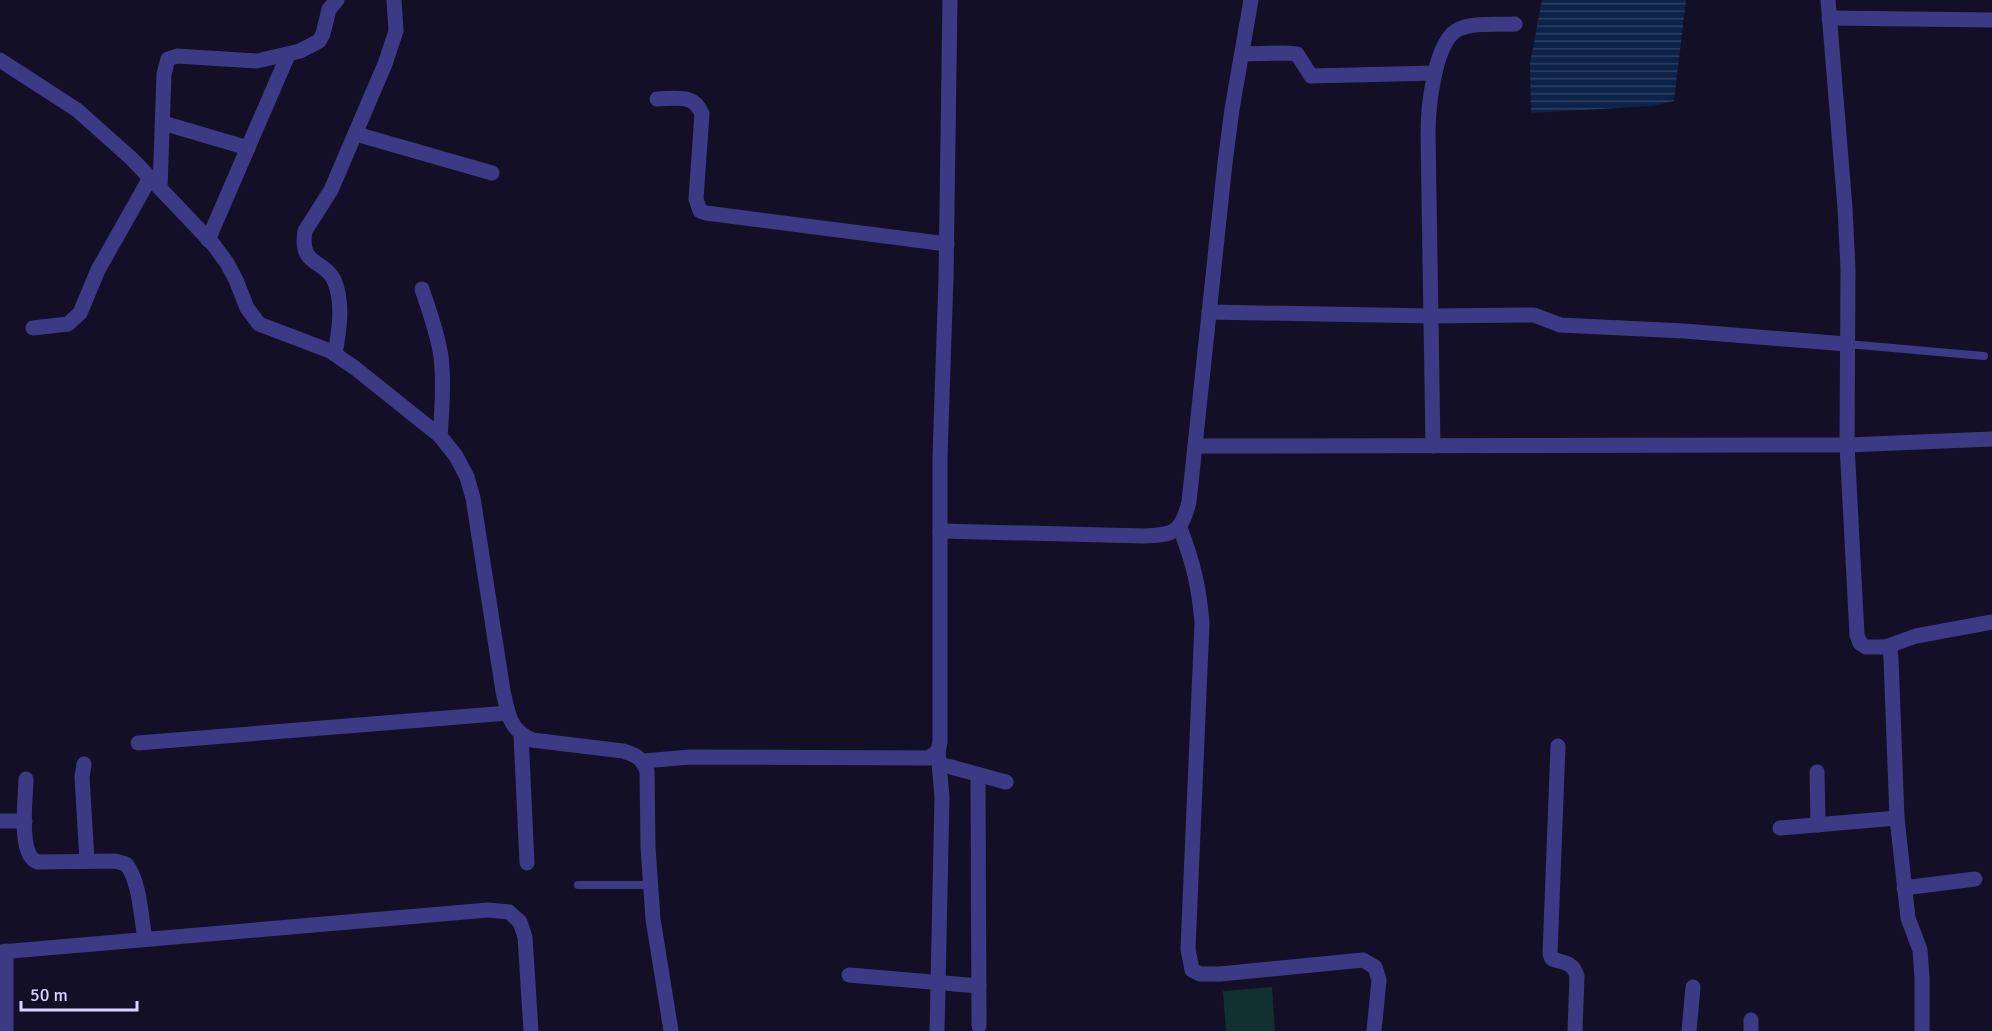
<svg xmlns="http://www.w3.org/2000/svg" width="1992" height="1031" font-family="Signika,sans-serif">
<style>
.green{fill:#12302f}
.water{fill:url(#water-rules)}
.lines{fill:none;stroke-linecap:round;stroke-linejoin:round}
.lane{stroke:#3d3a85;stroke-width:8}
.street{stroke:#3d3a85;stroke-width:15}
</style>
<defs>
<pattern id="water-rules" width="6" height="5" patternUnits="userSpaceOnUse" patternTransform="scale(1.5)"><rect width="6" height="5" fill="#0c2248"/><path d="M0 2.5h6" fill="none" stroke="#2f4163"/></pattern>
</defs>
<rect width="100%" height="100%" fill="#130f26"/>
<!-- green -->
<path class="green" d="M1272 987 1275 1031H1226L1223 991Z"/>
<!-- water -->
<path class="water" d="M1542 0H1686L1674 101 1652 106 1531 113 1530 63Z"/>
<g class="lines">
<!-- lane -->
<g class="lane">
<path d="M1847 344 1984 356"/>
<path d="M578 885H650"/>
</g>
<!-- street -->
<g class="street">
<path d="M1828 0 1845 208 1848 269 1847 445 1857 635 1860 643 1866 647H1885L1890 651 1891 658 1897 818 1908 918 1920 950 1922 978V1031"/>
<path d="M1829 18 1992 20"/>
<path d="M1242 54 1284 53 1297 54 1311 76 1435 73"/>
<path d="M0 60 77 110 132 159 213 244 227 263 236 280 247 308 259 324 330 351 355 368 440 436 456 456 467 477 473 498 503 691C508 713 509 730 532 740L623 751C636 755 642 758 647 771L648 847 653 919 671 1031"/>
<path d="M657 99C675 99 694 93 702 114L696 199 700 211 706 213 947 244"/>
<path d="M163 123 248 148"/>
<path d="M356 134 492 173"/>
<path d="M160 188 164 74 168 59 177 56 257 61 300 51 319 41 323 34 329 9 337 0"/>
<path d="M208 240 288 55"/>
<path d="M422 289C429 311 438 334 441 357 444 383 442 410 440 436"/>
<path d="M1209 312 1431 316 1534 315 1560 325 1684 331 1847 344"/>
<path d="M33 328 68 324 80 313 98 270 150 178"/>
<path d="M335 354C339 331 344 303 334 280 324 259 299 267 305 231L331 190 385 64 396 31 394 0"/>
<path d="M1195 446 1847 445 1992 439"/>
<path d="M1433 446 1428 134C1428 110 1434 40 1459 29 1475 22 1498 25 1515 24"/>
<path d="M1180 528C1193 562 1199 586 1202 623L1188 949 1192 970 1200 974H1220L1363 960 1375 967 1379 980 1374 1031"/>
<path d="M940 531 1143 536C1174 535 1181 533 1189 502L1225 163 1232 109 1251 0"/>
<path d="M1885 647 1916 636 1992 622"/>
<path d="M521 735 527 863"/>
<path d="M138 743 508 713"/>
<path d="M1558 746 1550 954 1552 959C1564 963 1573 962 1577 976L1575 1031"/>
<path d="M644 761 690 757 929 758 938 751 940 742V457L946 277 950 0"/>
<path d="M84 764 82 777 87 861"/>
<path d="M940 764 1006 782"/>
<path d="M1817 772 1818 825"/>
<path d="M26 779C26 797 17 856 38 862L115 861 126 864C140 881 141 918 145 939"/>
<path d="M978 780 979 1026"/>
<path d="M0 821H25"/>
<path d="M1780 828 1897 818"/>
<path d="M1904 888 1975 879"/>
<path d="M6 951V1031"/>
<path d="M0 952 488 910 509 912 520 922 525 937 531 1031"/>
<path d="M849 975 979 986"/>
<path d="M1751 1020V1031"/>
<path d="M937 1031 942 797 938 751"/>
<path d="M1689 1031 1693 987"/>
</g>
</g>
<!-- scale -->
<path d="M21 1001v9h116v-9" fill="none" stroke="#d9d4ff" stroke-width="3"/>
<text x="30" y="1001" font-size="18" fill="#d9d4ff" stroke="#130f26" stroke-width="4.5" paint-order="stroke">50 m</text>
</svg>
